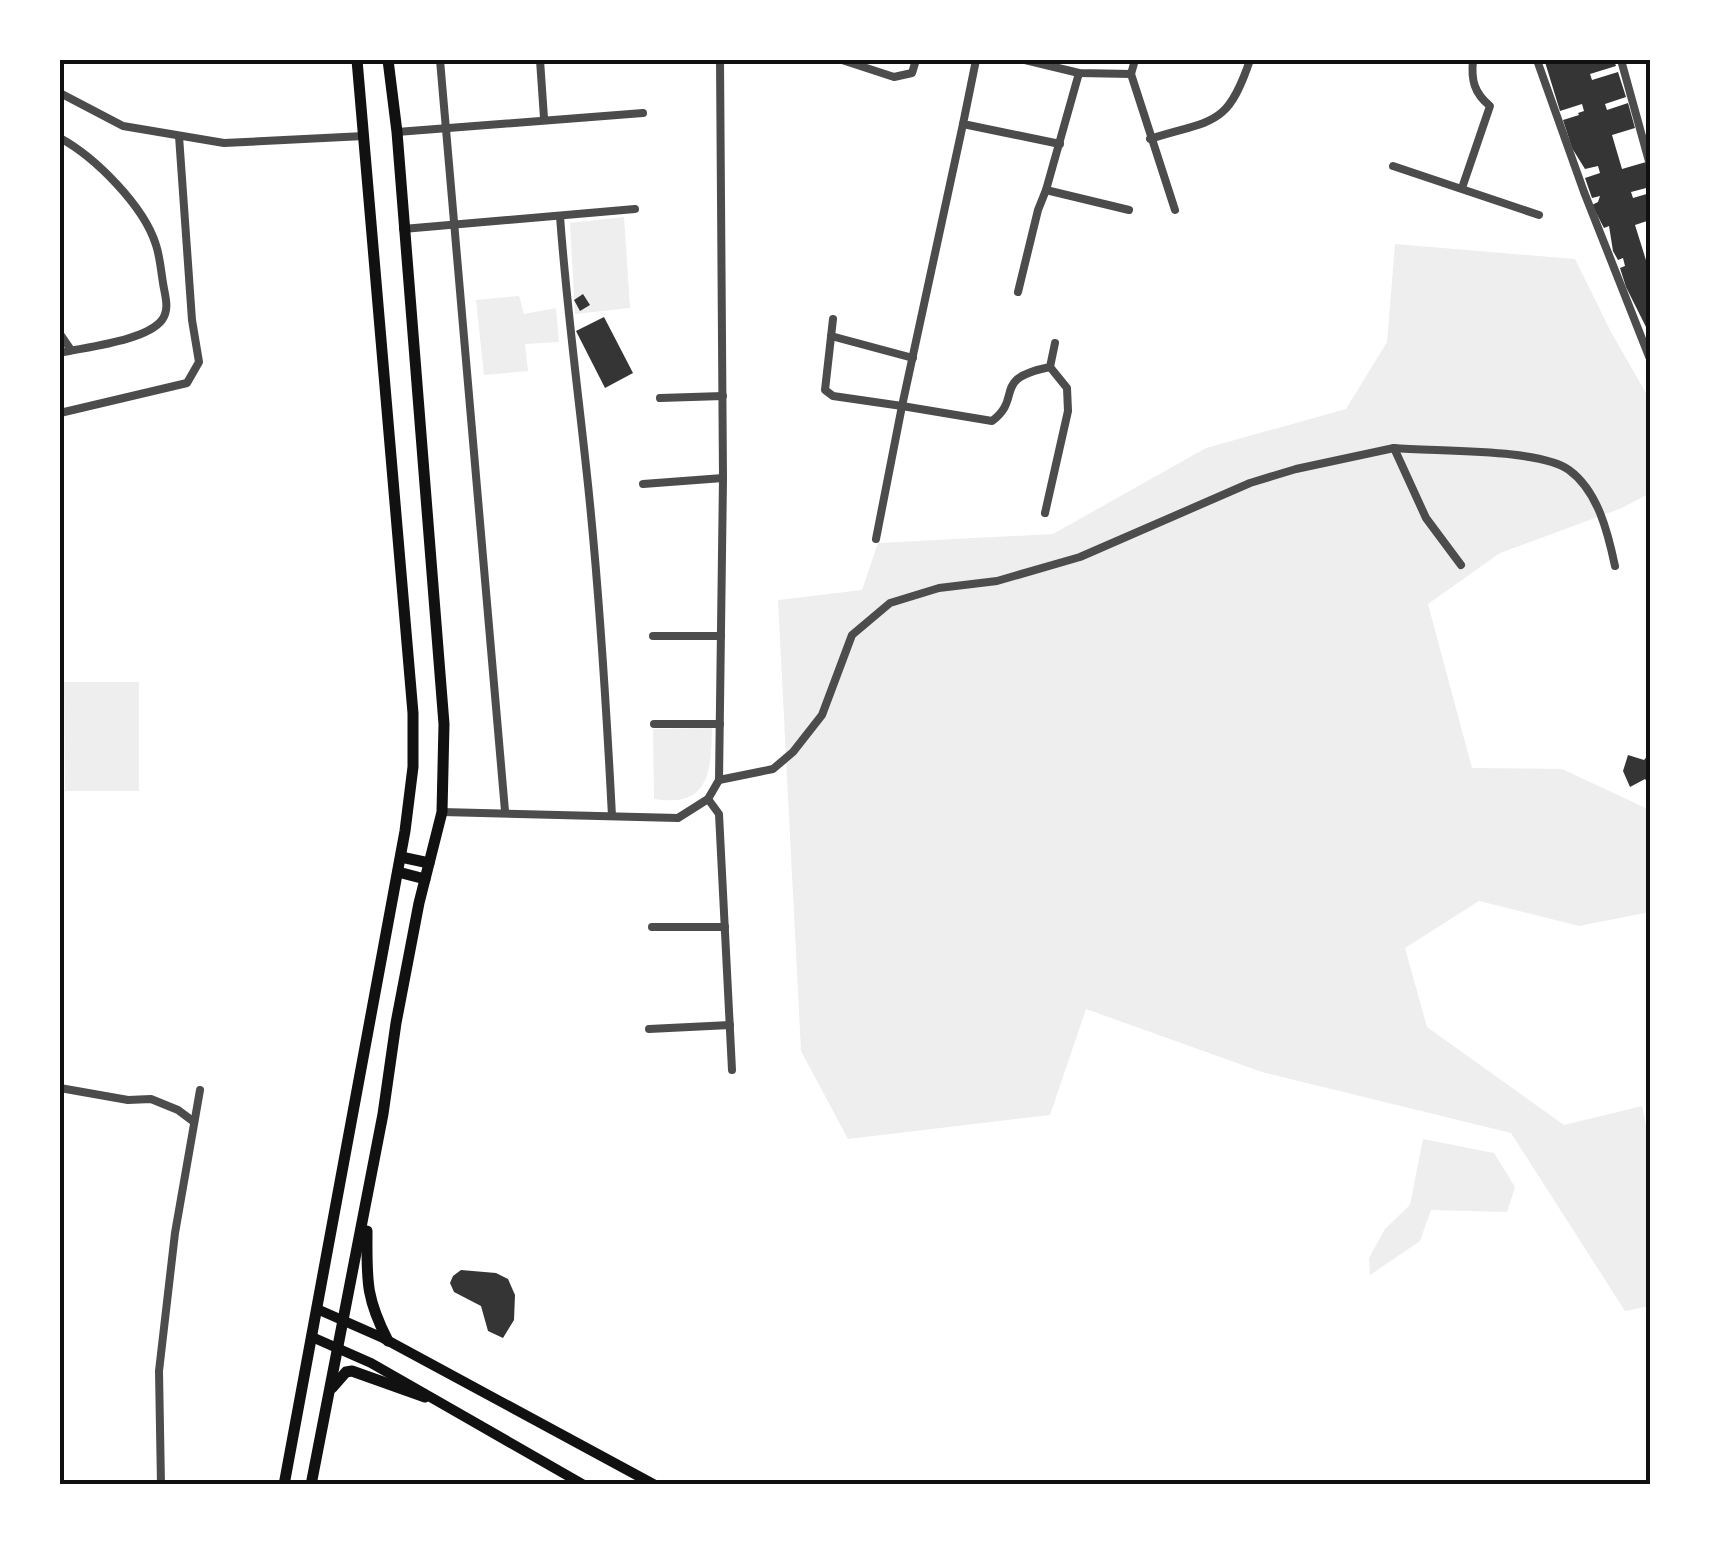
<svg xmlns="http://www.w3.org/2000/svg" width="1710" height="1545" font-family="'IBM Plex Serif',serif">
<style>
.green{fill:#eee}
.building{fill:#353535}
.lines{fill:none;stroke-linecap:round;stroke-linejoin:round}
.minor{stroke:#4c4c4c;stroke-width:8}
.secondary{stroke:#111;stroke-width:10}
.primary{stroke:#111;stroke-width:11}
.neatline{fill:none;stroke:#111;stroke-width:4}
</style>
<rect width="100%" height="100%" fill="#fff"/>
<!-- green -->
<g class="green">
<path d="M624 217 630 308 575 314 570 223Z"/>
<path d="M1395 244 1575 259 1611 332 1650 400V493L1622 508 1500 553 1428 604 1472 768 1562 769 1650 810V912L1579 926 1479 901 1405 948 1427 1027 1564 1125 1642 1106 1650 1144V1306L1625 1311 1511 1133 1262 1072 1086 1009 1050 1115 848 1139 801 1051 778 600 862 590 878 543 1053 534 1206 448 1346 409 1387 342Z"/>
<path d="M519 296 524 314 556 308 559 342 525 344 528 371 484 375 476 300Z"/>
<path d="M64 682H139V791H65Z"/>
<path d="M712 728C711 771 710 808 654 799L653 729Z"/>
<path d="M1423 1139 1494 1153 1515 1187 1507 1212 1431 1210 1420 1241 1370 1275 1369 1258 1385 1229 1410 1205Z"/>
</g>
<!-- building -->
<g class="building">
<path d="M1550 60H1614L1616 66 1590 74 1592 80 1618 72 1626 97 1605 104 1607 110 1628 103 1635 128 1612 135 1622 169 1646 162 1650 176V187L1631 192 1633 198 1650 193V220L1635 225 1650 273V335L1626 287 1620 268 1625 266 1623 258 1618 260 1613 251 1609 226 1604 228 1592 205 1598 202 1600 196 1592 198 1585 178 1600 173 1598 166 1585 169 1572 148 1563 120 1579 115 1578 113 1584 111 1582 104 1560 111 1545 62Z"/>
<path d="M583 294 590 305 580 311 574 300Z"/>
<path d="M604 317 633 373 605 388 576 331Z"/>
<path d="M1650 753V786L1645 779 1630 787 1623 771 1628 755 1644 760Z"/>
<path d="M461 1270 496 1273 508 1279 515 1295 514 1320 503 1338 488 1331 481 1306 454 1292 450 1283 453 1276Z"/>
</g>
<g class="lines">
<!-- minor -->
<g class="minor">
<path d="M440 60 505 811"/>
<path d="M540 60 544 118"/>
<path d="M842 60 894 77 912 73 916 60"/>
<path d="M976 60 963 124 1060 144"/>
<path d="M1025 60 1079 73 1131 74 1135 60"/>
<path d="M1540 60 1538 63 1584 192 1650 359"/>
<path d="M1621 60 1650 165"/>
<path d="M1079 73 1046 190 1129 210"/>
<path d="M1131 74 1175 210"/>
<path d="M60 93 123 126 224 143 364 136"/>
<path d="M397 132 643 113"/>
<path d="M60 138C95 157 144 206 156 245 160 257 161 271 163 283 165 296 170 309 162 320 146 341 85 347 60 353"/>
<path d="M1150 139C1213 119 1227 128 1250 60"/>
<path d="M1393 166 1539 215"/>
<path d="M1462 188 1490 106C1474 93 1471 80 1473 60"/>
<path d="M560 216C566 300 577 383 586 466 599 583 606 700 612 816"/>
<path d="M403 229 635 209"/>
<path d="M1018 292 1038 210 1046 190"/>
<path d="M833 319 825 390 833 396 902 406 963 124"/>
<path d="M60 334 71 350"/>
<path d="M831 336 913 358"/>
<path d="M660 398 723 396"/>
<path d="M60 413 187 383 199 362 192 320 179 136"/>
<path d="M1394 448C1433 452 1539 448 1569 470 1598 491 1608 533 1615 566"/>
<path d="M643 484 723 478"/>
<path d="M1045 513 1068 411 1067 388 1050 367"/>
<path d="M876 539 902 406 992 421C1024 397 990 379 1050 367L1055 343"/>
<path d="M653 636H721"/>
<path d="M654 724H720"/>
<path d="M719 780 773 769 793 752 822 715 852 635 890 603 939 588 997 581 1080 557 1250 483 1296 469 1394 448 1426 518 1461 565"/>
<path d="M708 799 719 814 732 1070"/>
<path d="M442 812 678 818 708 799 719 780 723 478 720 60"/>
<path d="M652 927H725"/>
<path d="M649 1029 730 1025"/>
<path d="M60 1088 128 1100 151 1099 178 1110 194 1122"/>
<path d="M161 1485 159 1371 175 1233 200 1090"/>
</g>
<!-- secondary -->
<g class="secondary">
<path d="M317 1309 383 1338 655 1485"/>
<path d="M312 1337 371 1363 584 1485"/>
</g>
<!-- primary -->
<g class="primary">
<path d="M401 857 429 863"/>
<path d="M398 872 425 879"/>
<path d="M367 1231C367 1280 365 1296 388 1341"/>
<path d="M332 1388 346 1372 352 1371 425 1397"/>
<path d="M284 1485 405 831 413 767V713L357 60"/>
<path d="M311 1485 383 1114 396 1023 419 903 442 812 444 724 397 132 388 60"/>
</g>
</g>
<!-- border -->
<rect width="1710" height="1545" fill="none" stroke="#ffffff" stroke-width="125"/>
<rect x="62" y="62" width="1586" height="1420" class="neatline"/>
</svg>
